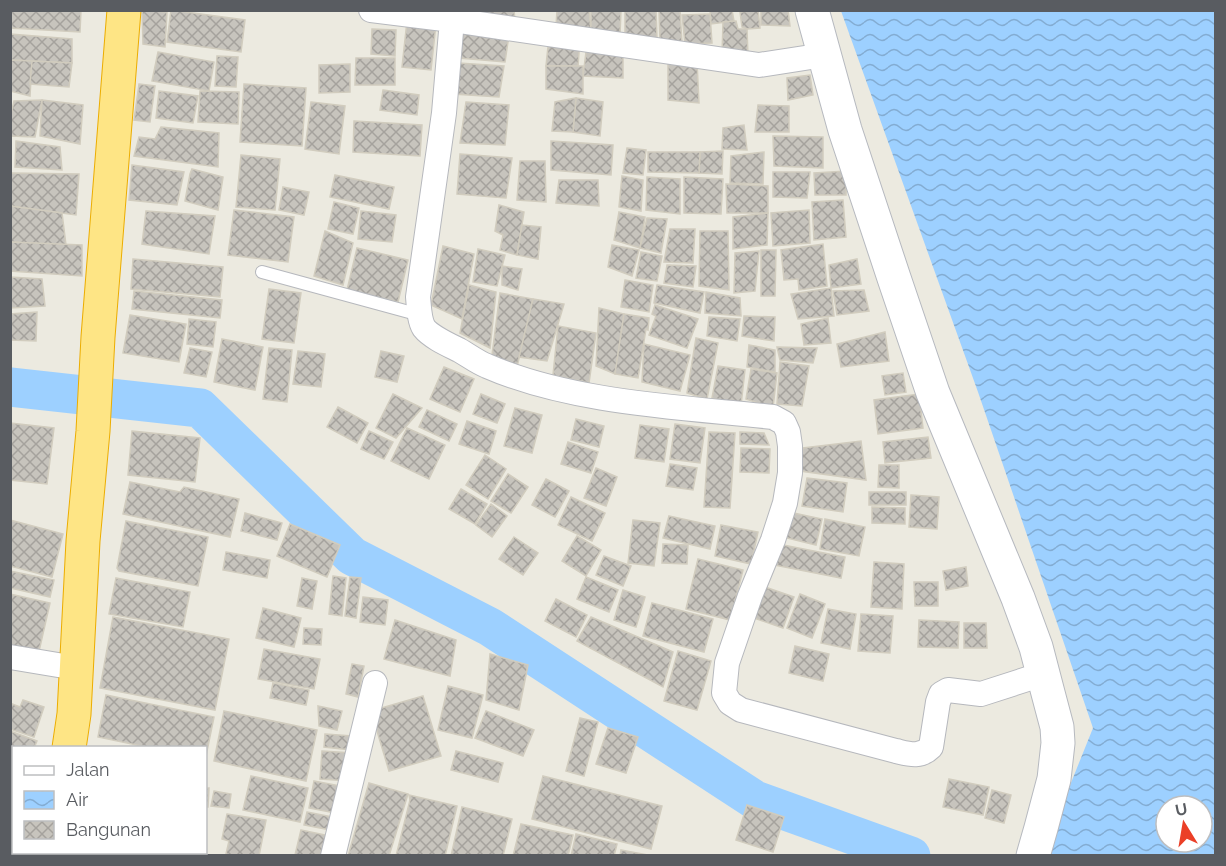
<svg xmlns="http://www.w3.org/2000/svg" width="1226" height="866" font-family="Raleway,sans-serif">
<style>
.water{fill:url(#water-waves);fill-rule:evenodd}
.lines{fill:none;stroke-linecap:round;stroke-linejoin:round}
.river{stroke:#9dd0ff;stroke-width:39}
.building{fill:url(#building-cross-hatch);stroke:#d1ccbe;stroke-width:1.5}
.lane-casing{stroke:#b6b8bd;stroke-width:14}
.street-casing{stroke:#b6b8bd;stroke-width:26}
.secondary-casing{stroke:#b6b9bf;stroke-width:35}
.highway-casing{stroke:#ecad00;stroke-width:35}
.lane{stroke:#fff;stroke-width:12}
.street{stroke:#fff;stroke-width:24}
.secondary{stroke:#fff;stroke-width:33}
.highway{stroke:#fee585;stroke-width:33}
</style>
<defs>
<pattern id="water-waves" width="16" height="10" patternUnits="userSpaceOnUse" patternTransform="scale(1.5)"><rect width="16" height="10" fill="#9dd0ff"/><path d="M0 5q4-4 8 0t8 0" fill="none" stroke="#83acd2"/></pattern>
<pattern id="building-cross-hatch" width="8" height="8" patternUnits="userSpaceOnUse" patternTransform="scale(1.5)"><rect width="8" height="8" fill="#c7c4bd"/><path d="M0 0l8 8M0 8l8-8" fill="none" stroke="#a5a29d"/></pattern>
</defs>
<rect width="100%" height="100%" fill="#eceae0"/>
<!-- water -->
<path class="water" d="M841 11H1215V855H1042L1093 728 978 392ZM1166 806H1202V842H1166Z"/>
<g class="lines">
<!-- river -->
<path class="river" d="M10 387 200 408 352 556 490 627 755 800 911 856"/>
</g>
<!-- building -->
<g class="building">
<path d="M10 10H81L80 32 10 28Z"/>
<path d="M142 10 167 12 165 47 143 44Z"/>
<path d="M171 10 245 20 241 52 167 42Z"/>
<path d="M488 10H514L515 21 487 16Z"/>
<path d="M557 10H589L591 30 556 27Z"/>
<path d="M591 10H621L620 35 591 30Z"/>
<path d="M625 10H656L657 39 625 36Z"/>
<path d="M659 10H680L682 43 660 42Z"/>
<path d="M710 10H732L734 21 711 24Z"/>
<path d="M758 10 760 28 747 29 742 27 740 12Z"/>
<path d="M788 10 790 26 761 25V11Z"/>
<path d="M710 14 712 43 685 44 682 15Z"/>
<path d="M407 21 436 24 431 70 402 67Z"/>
<path d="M736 21 738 29H747L748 56 722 55 723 22Z"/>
<path d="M372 29 396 30 395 56 371 54Z"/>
<path d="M462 31 509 35 505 62 459 58Z"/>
<path d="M10 34 72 39V63L10 60Z"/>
<path d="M549 37 580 40 578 66H546Z"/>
<path d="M587 44 623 46V78L583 76Z"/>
<path d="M158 52 214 62 209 91 152 81Z"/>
<path d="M217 56 238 57 236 87 215 86Z"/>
<path d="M356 58H395V85H355Z"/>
<path d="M10 60 32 61 30 96 10 91Z"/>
<path d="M668 60 697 62 699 103 668 100Z"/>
<path d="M32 61 72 63 69 87 30 84Z"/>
<path d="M458 63 504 66 499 97 453 94Z"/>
<path d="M350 64V92L319 93V65Z"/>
<path d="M546 66H583V94L546 89Z"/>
<path d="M810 75 813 95 788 100 787 78Z"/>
<path d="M139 84 155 86 150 122 134 120Z"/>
<path d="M244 84 306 88 302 146 240 142Z"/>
<path d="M383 90 419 95 417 115 380 110Z"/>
<path d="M159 91 198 96 193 123 156 118Z"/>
<path d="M200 91 239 92 238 124 198 122Z"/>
<path d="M576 98 603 102 600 136 573 132Z"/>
<path d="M576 98 573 132 552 131 555 102Z"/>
<path d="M42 100 83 105 80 144 40 136Z"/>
<path d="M42 100 35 137 10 136V118L14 101Z"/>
<path d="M311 102 345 106 339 154 305 149Z"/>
<path d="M466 102 509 105 505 145 460 143Z"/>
<path d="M758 105 789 106V132H755Z"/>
<path d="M354 121 422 125 420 156 353 152Z"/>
<path d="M744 125 747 150 722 149 723 128Z"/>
<path d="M161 127 219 133 218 167 134 156 139 137 155 139Z"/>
<path d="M773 136 823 137V168L774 166Z"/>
<path d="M16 141 60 147 62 170 15 167Z"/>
<path d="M551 141 613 145 611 175 551 170Z"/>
<path d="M627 148 646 150 643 175 623 173Z"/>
<path d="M723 151 722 174 699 173 700 152Z"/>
<path d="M648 152H700L699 173 648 172Z"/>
<path d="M764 152 763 184 730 183 731 156Z"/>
<path d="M460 154 512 158 506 198 457 194Z"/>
<path d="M241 155 280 159 275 210 236 207Z"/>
<path d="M520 161H545L546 202 517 200Z"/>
<path d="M132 165 184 172 177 205 129 200Z"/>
<path d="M192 169 223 177 218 210 185 201 190 174Z"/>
<path d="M847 171 846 195H815L814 173Z"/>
<path d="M773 172H810L807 198 773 197Z"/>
<path d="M10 173 79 174 76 215 10 206Z"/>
<path d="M335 175 394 187 389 209 330 197Z"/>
<path d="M622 176 643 180 641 211 619 207Z"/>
<path d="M647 177 680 179V214L646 210Z"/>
<path d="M684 177 723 179 721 214 684 213Z"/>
<path d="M559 180H598L599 206 556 203Z"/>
<path d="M726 184 768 186V213H727Z"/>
<path d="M283 187 309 192 304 215 279 210Z"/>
<path d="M843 200 846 237 814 240 812 202Z"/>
<path d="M334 202 359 208 353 234 328 229Z"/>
<path d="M499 205 524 212 517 255 500 250 503 235 495 231Z"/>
<path d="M10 206 62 213 66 245 10 242Z"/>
<path d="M234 210 294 217 288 262 228 255Z"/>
<path d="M809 210 810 243 773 246 771 213Z"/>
<path d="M146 211 215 216 209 254 142 244Z"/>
<path d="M361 211 396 215 392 242 358 239Z"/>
<path d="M619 212 645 217 640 248 614 240Z"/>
<path d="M768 213 767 245 733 249V217Z"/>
<path d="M647 218 667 219 661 253 640 248Z"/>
<path d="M522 225 541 227 538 259 517 255Z"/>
<path d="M670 229H695L693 263 664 262Z"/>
<path d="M325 231 353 243 343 285 314 276Z"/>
<path d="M700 231H728L729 290 699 286Z"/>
<path d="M10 242 82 245V276L10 271Z"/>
<path d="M823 244 827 286 799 290 798 279 784 280 781 250Z"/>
<path d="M612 245 639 250 632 276 608 267Z"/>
<path d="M443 246 474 254 462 319 431 305Z"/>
<path d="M357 248 408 260 398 302 347 290Z"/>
<path d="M478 249 505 255 497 286 473 282Z"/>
<path d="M761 250H776L775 296H761Z"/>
<path d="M759 251 755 291 734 293 735 253Z"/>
<path d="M641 252 662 256 657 281 636 278Z"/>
<path d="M133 259 223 267 220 297 131 289Z"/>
<path d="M857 259 861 284 831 288 829 265Z"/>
<path d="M667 265 696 266 693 287 664 283Z"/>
<path d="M502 266 522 269 518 290 502 285Z"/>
<path d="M10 277 42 279 45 306 10 308Z"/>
<path d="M625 280 653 285 649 312 621 307Z"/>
<path d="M469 285 496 292 490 348 460 333Z"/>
<path d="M657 285 704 292 700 313 654 303Z"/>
<path d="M831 288 834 316 798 319 791 294Z"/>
<path d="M269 289 301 293 294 343 262 339Z"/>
<path d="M864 290 869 311 837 315 833 291Z"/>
<path d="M134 291 222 300 220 318 132 309Z"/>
<path d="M706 292 740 298 741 316 705 313Z"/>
<path d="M500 293 533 299 517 367 492 355Z"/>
<path d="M533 299 564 304 547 361 519 357Z"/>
<path d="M655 305 698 319 687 348 649 335 656 316 652 314Z"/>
<path d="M599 308 624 314 615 374 596 366Z"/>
<path d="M37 312 36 341 10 340V314Z"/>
<path d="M624 314 649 318 648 330 646 329 638 378 615 374Z"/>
<path d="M130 315 186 324 179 362 123 353Z"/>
<path d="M744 316 775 317 774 341 742 336Z"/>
<path d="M709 317 740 319 737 341 707 336Z"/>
<path d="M828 318 831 343 804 345 801 324Z"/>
<path d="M189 319 216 322 213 347 187 344Z"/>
<path d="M558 326 596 333 589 383 553 375Z"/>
<path d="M885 332 889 361 841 367 837 344Z"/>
<path d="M696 338 718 343 707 399 687 393Z"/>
<path d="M222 339 263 347 255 390 214 382Z"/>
<path d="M644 344 690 355 680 391 642 382Z"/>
<path d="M749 345 775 350V372L747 367Z"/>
<path d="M777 347 817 348 813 363 780 360Z"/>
<path d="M190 348 212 352 206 377 184 373Z"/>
<path d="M269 348 292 350 287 402 263 399Z"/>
<path d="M298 351 325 354 321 387 293 384Z"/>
<path d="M381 351 404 356 397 382 375 377Z"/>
<path d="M780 362 809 366 802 406 777 404Z"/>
<path d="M718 366 745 370 741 405 712 398Z"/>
<path d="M444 367 474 379 460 412 430 399Z"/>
<path d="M751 369 777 373 773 408 746 399Z"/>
<path d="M903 373 906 392 885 395 882 376Z"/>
<path d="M393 394 422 408 396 438 376 428Z"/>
<path d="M481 394 505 404 497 423 473 414Z"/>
<path d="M919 394 923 428 878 434 874 400Z"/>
<path d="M338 407 368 423 357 443 327 427Z"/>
<path d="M515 408 542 415 532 453 504 446Z"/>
<path d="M427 410 457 424 449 441 419 427Z"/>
<path d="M576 419 604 426 599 447 571 440Z"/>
<path d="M467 421 496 431 489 454 459 444Z"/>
<path d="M10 423 54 428 47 484 10 480Z"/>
<path d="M675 424 705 428 700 463 670 459Z"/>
<path d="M640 425 669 429 664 462 635 458Z"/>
<path d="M407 428 445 445 429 479 391 461Z"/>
<path d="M132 431 200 438 195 482 128 475Z"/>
<path d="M369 431 393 442 384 459 361 449Z"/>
<path d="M709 432 735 433 730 508 704 507Z"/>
<path d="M740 432 764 433 769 445 740 444Z"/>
<path d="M928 437 931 458 885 463 883 442Z"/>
<path d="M861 441 866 480 800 471 803 448Z"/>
<path d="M568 442 598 452 591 473 561 464Z"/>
<path d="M741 448 770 449 769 473 740 472Z"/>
<path d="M485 455 506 469 488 499 466 485Z"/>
<path d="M670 464 697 468 693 490 666 486Z"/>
<path d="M879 465H899V488L878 487Z"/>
<path d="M596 468 617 477 606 506 584 498Z"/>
<path d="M508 474 528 487 511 513 491 501Z"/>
<path d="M807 478 847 483 843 512 802 506Z"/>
<path d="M546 479 569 491 555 517 532 505Z"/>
<path d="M130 482 180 492 184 487 239 499 230 537 123 514Z"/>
<path d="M461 489 487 504 475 524 449 509Z"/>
<rect x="869" y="492" width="37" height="13"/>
<path d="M911 495 939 497 937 529 909 527Z"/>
<path d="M571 497 605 513 592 541 558 525Z"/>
<path d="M491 504 507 516 492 537 476 525Z"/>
<path d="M872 507 905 508V524L872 523Z"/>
<path d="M789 512 822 519 816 545 783 537Z"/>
<path d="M245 513 282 523 277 540 241 531Z"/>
<path d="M669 516 715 526 710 549 663 538Z"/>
<path d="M825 519 865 527 859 556 820 549Z"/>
<path d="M10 520 63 534 52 577 10 566Z"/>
<path d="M633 520 660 523 654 566 628 563Z"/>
<path d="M126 521 208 537 198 586 119 571 117 568Z"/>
<path d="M290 524 340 545 327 577 277 556Z"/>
<path d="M721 525 758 532 751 564 715 556Z"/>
<path d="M577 536 601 550 586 576 562 561Z"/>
<path d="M514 537 538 553 523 575 499 559Z"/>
<path d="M663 544 688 545 687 564 662 563Z"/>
<path d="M778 544 845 557 841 578 774 565Z"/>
<path d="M226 552 270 560 267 578 223 570Z"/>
<path d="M604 556 631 566 623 586 596 575Z"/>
<path d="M698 559 743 570 730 620 686 609Z"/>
<path d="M874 562 904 564 902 609 871 607Z"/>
<path d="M966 567 968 586 946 590 943 571Z"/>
<path d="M10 571 54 580 50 597 10 588Z"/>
<path d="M333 576 346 578 342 616 329 614Z"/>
<path d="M350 577 361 578 356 618 345 616Z"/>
<path d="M586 577 618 590 609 612 577 599Z"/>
<path d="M116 578 190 592 183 627 109 614Z"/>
<path d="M302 578 317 581 312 609 297 606Z"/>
<path d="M914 582H938V606H915Z"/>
<path d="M765 587 794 597 783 628 754 618Z"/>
<path d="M623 590 645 597 636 627 614 620Z"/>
<path d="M10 594 50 603 37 660 10 653Z"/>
<path d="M800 594 825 604 812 638 787 628Z"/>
<path d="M363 597 388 600 385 625 360 622Z"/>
<path d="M556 599 587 615 576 637 545 621Z"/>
<path d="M652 603 713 619 704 652 643 636Z"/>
<path d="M263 608 301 618 294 647 256 638Z"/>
<path d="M828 609 856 614 850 649 821 643Z"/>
<path d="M861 614 893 616 890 653 858 651Z"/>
<path d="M113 617 229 639 215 710 100 688Z"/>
<path d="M591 617 673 652 663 687 577 641Z"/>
<path d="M395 620 456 640 450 676 384 659Z"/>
<path d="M919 620 959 622 958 648 918 647Z"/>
<path d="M964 623H986L987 648H964Z"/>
<path d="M304 628 322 629 321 645 303 644Z"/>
<path d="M795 646 829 654 823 681 789 673Z"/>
<path d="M264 649 320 659 314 689 258 679Z"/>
<path d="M678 651 711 661 697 710 664 701Z"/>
<path d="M490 654 528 665 519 710 486 700Z"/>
<path d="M352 664 364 666 358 697 346 694Z"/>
<path d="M273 683 309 690 306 705 270 698Z"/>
<path d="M448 686 483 695 472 738 438 730Z"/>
<path d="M106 695 214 717 206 756V748H151L98 737Z"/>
<path d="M423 696 441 756 389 771 371 711Z"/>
<path d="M23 700 44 707 34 737 10 729V703L20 707Z"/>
<path d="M318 706 342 711 337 730 319 726Z"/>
<path d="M224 711 317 730 306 781 214 761Z"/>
<path d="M486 711 534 730 523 756 475 738Z"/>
<path d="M580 718 598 722 584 776 566 771Z"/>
<path d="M608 728 638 737 626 773 596 764Z"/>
<path d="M10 731 37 741 34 748H14V761L10 760Z"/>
<path d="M325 734 352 736 351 750 324 747Z"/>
<path d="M322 751 352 753 350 781 320 779Z"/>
<path d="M456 751 503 763 498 782 451 770Z"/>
<path d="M10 764 14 765V796L10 795Z"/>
<path d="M251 776 308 788 300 822 243 810Z"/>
<path d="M543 776 662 806 651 849 532 819Z"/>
<path d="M949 779 989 787 983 815 943 807Z"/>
<path d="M314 781 346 787 341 814 309 808Z"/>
<path d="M369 783 408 794 389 856H348Z"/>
<path d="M206 788H209L208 807H206Z"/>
<path d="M992 790 1011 795 1004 823 985 818Z"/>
<path d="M214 791 231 794 229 808 211 806Z"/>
<path d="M409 795 457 806 445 856H396L410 800Z"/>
<path d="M10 802 14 803V813L10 824Z"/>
<path d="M747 805 784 817 773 852 736 840Z"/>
<path d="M462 807 512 819 503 856H451Z"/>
<path d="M307 812 338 818 336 831 304 825Z"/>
<path d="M227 814 266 820 259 856H233L226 854 229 841 222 839Z"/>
<path d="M521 824 573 835 568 856H513Z"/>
<path d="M301 830 335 837 331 856 295 855Z"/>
<path d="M576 834 617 844 614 856H571Z"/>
<path d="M621 850 653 856H620Z"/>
<path d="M99 852H105L121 856H98Z"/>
<path d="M136 852H154L164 856H135Z"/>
</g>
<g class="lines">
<!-- lane casing -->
<g class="lane-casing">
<path id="lane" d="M262 272 420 315"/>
</g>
<!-- street casing -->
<g class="street-casing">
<g id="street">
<path d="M371 10 452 20 444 113 418 297C419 306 419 320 424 328 431 337 449 345 459 350 468 355 477 362 487 366 572 403 680 407 773 417L784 423 788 432 790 446V473L785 503 773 540 750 596 727 663 724 693 730 703 741 710 896 751C909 754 920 758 931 747L938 702 941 694 948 690 981 694 1043 674"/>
<path d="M452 20 759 65 824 55"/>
<path d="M10 657 76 668"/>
<path d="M333 856 375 683"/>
</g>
</g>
<!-- secondary casing -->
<g class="secondary-casing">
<path id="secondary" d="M812 10 845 130 894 278 933 393 1018 598 1036 647 1048 693 1057 727 1058 743 1054 779 1041 828 1033 856"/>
</g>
<!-- highway casing -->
<g class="highway-casing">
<g id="highway">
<path d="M69 748 74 714 83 541 93 431 98 337 124 10"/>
<path d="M45 856 46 852"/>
</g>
</g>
<!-- lane -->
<use href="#lane" class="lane"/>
<!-- street -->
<use href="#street" class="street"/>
<!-- secondary -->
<use href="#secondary" class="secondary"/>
<!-- highway -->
<use href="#highway" class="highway"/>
</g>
<!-- border -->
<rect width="1226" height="866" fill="none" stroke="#595c61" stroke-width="24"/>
<!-- legend -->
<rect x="12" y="746" width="195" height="108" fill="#ffffff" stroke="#bdbec0" stroke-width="1.5"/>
<rect x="24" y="766" width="30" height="9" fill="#ffffff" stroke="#bdbec0" stroke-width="1.5"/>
<text x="66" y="776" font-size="18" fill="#595c61">Jalan</text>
<rect x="24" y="791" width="30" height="18" fill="url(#water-waves)" stroke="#bdbec0" stroke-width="1.5"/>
<text x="66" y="806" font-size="18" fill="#595c61">Air</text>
<rect x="24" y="821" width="30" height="18" fill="url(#building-cross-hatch)" stroke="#bdbec0" stroke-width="1.5"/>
<text x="66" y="836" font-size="18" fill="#595c61">Bangunan</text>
<!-- north arrow -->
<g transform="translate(1184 824) rotate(349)"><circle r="28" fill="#ffffff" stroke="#bdbec0" stroke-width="1.5"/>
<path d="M0-4.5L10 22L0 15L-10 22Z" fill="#eb3f27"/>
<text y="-9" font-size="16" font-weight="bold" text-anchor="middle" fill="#595c61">U</text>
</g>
</svg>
